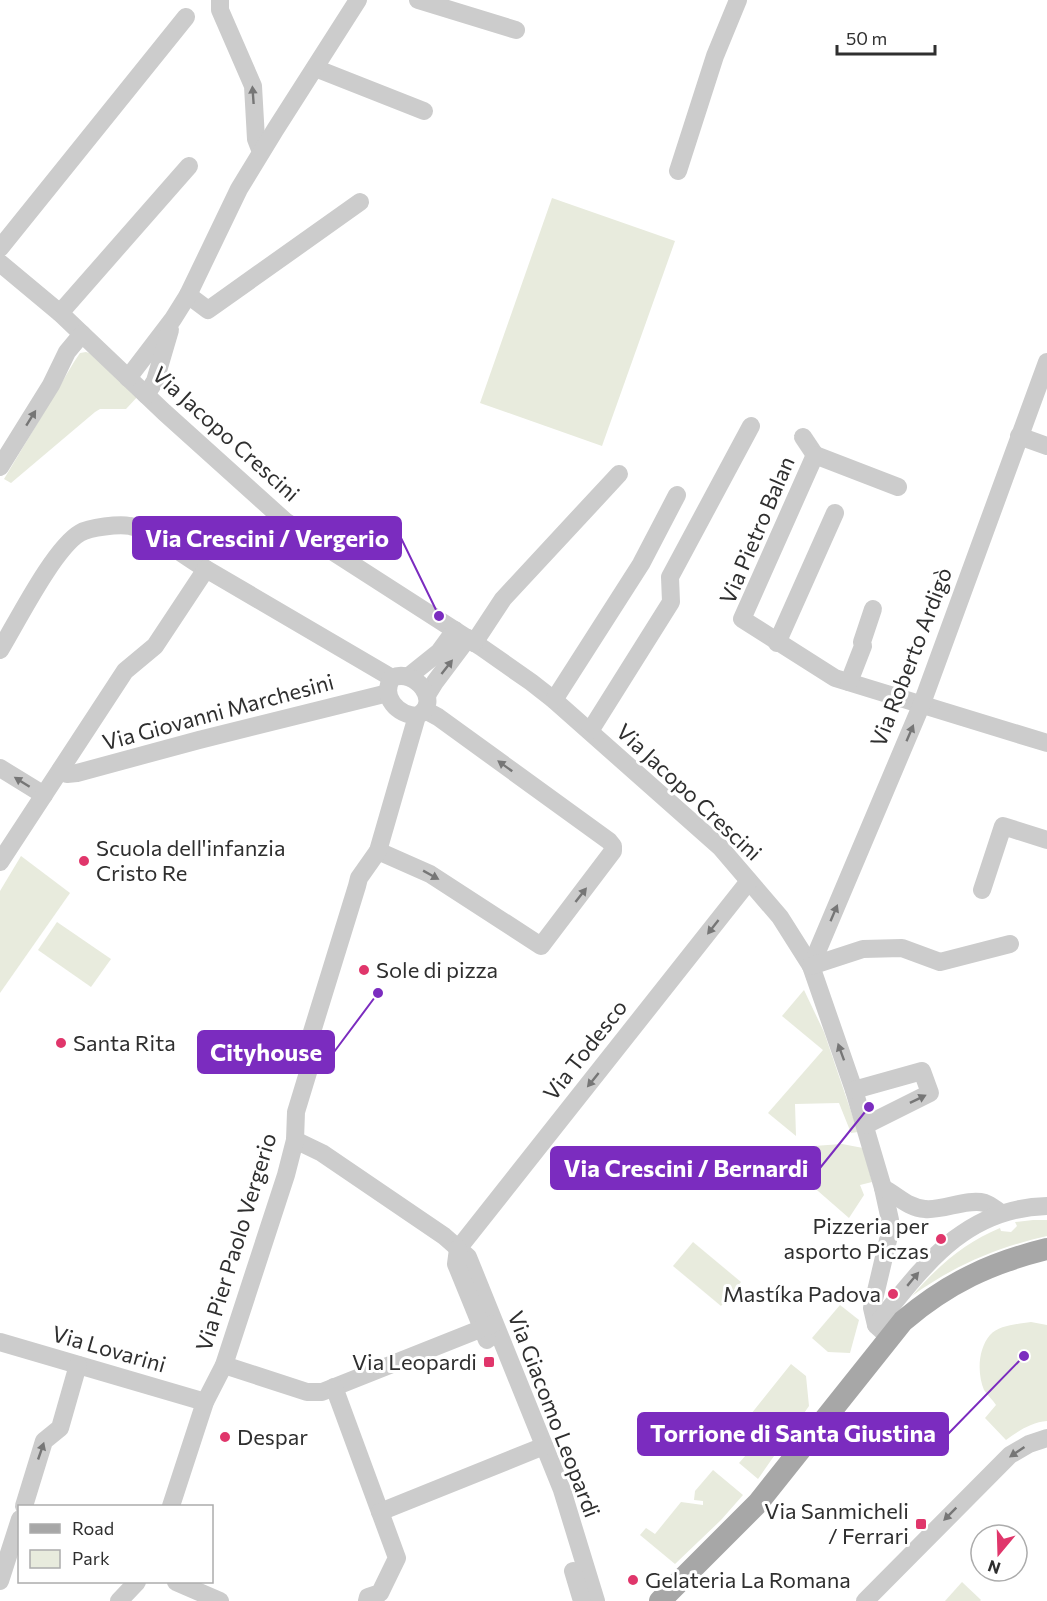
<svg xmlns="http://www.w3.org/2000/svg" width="1047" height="1601" font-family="Commissioner,sans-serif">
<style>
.green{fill:#e8ebdd}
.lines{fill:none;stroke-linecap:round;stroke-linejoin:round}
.minor{stroke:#ccc;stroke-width:18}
.major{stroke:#a7a7a7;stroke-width:22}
.oneway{fill:#767676}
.poi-dot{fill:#e0366b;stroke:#fff;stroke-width:2}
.labels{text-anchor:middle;stroke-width:6;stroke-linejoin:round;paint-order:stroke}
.street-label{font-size:22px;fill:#2f2f2f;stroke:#fff}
.poi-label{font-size:22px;fill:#2f2f2f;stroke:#fff;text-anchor:start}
.leader{fill:none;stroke:#7b2cbf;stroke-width:2}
.callout-dot{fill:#7b2cbf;stroke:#fff;stroke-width:2}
.callout{fill:#7b2cbf;stroke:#7b2cbf;stroke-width:2}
.callout-label{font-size:24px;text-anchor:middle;font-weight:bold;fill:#fff}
</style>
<rect width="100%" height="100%" fill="#fff"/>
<!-- green -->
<g class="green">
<path d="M552 198 675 241 602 446 480 403Z"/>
<path d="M86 352 92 354 139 395 126 409H100L95 412 11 483 4 479 74 362 80 353Z"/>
<path d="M21 856 70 893 0 993V891Z"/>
<path d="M57 922 111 959 91 987 38 950Z"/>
<path d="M804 990 824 1032 858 1132 851 1133 839 1103 795 1104 796 1136 768 1113 823 1050 782 1016Z"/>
<path d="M842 1144 863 1148 872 1182 860 1185 864 1195 849 1218 779 1157 782 1150 785 1148Z"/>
<path d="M1033 1220H1047V1236C998 1247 953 1266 912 1296 938 1266 964 1243 1000 1228L1001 1231 1011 1232 1017 1226 1015 1222Z"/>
<path d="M693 1242 741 1282 721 1306 673 1266Z"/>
<path d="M840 1305 859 1320 850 1353 828 1352 812 1338Z"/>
<path d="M1031 1322 1047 1325V1421C1032 1422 1018 1431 1006 1440L985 1418 996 1405C993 1400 987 1395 984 1390 977 1373 978 1349 990 1335 999 1325 1018 1324 1031 1322Z"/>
<path d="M791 1364 806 1376 809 1406 758 1479 739 1463 768 1430 751 1414Z"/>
<path d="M713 1470 743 1495 721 1520 675 1564 640 1535 646 1528 655 1534 681 1502 703 1505V1501L694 1500 695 1491Z"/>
<path d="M962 1582 981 1600 980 1601H945Z"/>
</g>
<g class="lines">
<!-- minor -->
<g class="minor">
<path d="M220 0V10L253 86 256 139 261 152"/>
<path d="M418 0 516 30"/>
<path d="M315 68 424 111"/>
<path d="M678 171 715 56 738 0"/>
<path d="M0 248 186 17"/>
<path d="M0 263 60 313 164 412 285 521 481 647 531 682 554 700 720 847 780 917 811 966 854 1090 883 1188 890 1220 889 1236 872 1308 876 1325 888 1336"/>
<path d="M188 295 208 310 360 202"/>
<path d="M60 313 189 166"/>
<path d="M128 378 173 319 188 295 239 189 275 130 358 0"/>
<path d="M146 395 155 381 170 330"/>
<path d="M1019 436 1047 446"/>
<path d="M803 437 815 455"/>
<path d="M0 467 51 385 67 352 82 334"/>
<path d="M898 487 815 455 742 619 835 678 1047 743"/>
<path d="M474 643 503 599 619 474"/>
<path d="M777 643 835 513"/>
<path d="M0 650C17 622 54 548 80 533 90 527 119 524 130 526 150 529 187 558 206 569"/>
<path d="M409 676 439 652 455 630"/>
<path d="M849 682 863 646 862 642 873 609"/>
<path d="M427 695 435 682 468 638"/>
<path d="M554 700 641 564 677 495"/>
<path d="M590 731 671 602 670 577 751 426"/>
<path d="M0 768 44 795"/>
<path d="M61 769 67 774 77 773 199 740 388 693"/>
<path d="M378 851 430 874 541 946 613 851V846L609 841 438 717 425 710"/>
<path d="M0 862 125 671 155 646 206 569 392 678"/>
<path d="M982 890 1003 826 1047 840"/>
<path d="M811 966 921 706 1047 362"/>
<path d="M811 966 863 949 902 948 940 962 1010 944"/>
<path d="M854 1090 922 1071 930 1093 866 1125"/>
<path d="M295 1140 322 1153 444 1236 468 1257 562 1490 596 1601"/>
<path d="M883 1188C897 1195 908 1208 925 1209 943 1211 967 1198 985 1203 991 1205 996 1210 1001 1213"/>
<path d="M458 1249 749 881"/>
<path d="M458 1249 456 1264 487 1340"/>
<path d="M876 1325C924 1266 964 1208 1047 1206"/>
<path d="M0 1342 205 1402"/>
<path d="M224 1365 307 1392H322L493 1324"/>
<path d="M334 1387 397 1558 380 1593 368 1597 367 1601"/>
<path d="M24 1506 44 1441 60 1428 78 1365"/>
<path d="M171 1506 205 1402 224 1365 286 1175 295 1140 296 1112 310 1066 307 1048 357 886 359 878 378 851 417 716C443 703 415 667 392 678 380 697 398 715 417 716"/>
<path d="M380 1512 544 1446"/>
<path d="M573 1571 582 1601"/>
<path d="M0 1581 20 1519"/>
<path d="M176 1582 220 1601"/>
<path d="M119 1601 137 1582"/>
<path d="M865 1601 1010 1455 1029 1444 1047 1438"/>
</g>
<!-- major -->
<path class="major" d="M660 1601 758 1503 903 1321C948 1283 990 1263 1047 1249"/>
</g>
<!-- one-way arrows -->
<defs><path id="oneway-solid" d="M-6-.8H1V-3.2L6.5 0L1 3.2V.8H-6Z" transform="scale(1.5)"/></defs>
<g class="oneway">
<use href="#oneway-solid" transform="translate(253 95) rotate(-94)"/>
<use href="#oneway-solid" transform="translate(31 418) rotate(-58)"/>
<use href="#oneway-solid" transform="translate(447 667) rotate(-52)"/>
<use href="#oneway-solid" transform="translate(910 733) rotate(-67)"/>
<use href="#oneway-solid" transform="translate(505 766) rotate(-144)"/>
<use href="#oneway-solid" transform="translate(22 782) rotate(-148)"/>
<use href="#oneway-solid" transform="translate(431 875) rotate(29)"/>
<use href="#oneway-solid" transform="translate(581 895) rotate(-52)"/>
<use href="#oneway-solid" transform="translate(834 913) rotate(-67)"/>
<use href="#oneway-solid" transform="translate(713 927) rotate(128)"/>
<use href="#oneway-solid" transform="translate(841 1052) rotate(-110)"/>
<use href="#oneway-solid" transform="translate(593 1080) rotate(129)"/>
<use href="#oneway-solid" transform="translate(918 1099) rotate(-26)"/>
<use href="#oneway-solid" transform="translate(913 1279) rotate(-50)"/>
<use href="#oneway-solid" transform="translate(41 1451) rotate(-71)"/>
<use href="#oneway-solid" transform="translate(1017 1452) rotate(146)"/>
<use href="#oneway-solid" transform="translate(950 1514) rotate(135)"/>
</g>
<!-- markers -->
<g class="poi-dot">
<circle cx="84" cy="861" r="6"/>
<circle cx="364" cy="970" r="6"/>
<circle cx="61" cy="1043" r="6"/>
<circle cx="941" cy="1239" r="6"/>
<circle cx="893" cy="1294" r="6"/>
<rect x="483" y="1356" width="12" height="12" rx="3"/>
<circle cx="225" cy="1437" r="6"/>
<rect x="915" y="1518" width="12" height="12" rx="3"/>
<circle cx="633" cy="1580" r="6"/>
</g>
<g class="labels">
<!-- street labels -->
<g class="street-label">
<text transform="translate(226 434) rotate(42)" y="8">Via Jacopo Crescini</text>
<text transform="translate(757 530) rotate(-67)" y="8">Via Pietro Balan</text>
<text transform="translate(911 657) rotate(-69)" y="8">Via Roberto Ardigò</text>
<text transform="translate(218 712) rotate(-15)" y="8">Via Giovanni Marchesini</text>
<text transform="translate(689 792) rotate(43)" y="8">Via Jacopo Crescini</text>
<text transform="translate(585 1050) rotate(-52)" y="8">Via Todesco</text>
<text transform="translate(236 1242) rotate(-73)" y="8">Via Pier Paolo Vergerio</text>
<text transform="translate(109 1349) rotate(16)" y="8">Via Lovarini</text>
<text transform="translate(554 1414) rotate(69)" y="8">Via Giacomo Leopardi</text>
</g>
<!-- poi labels -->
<g class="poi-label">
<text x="96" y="856">Scuola dell'infanzia<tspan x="96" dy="25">Cristo Re</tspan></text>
<text x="376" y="978">Sole di pizza</text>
<text x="73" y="1051">Santa Rita</text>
<text x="929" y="1234" text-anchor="end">Pizzeria per<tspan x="929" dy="25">asporto Piczas</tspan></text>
<text x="881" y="1302" text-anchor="end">Mastíka Padova</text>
<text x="477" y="1370" text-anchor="end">Via Leopardi</text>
<text x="237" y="1445">Despar</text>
<text x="909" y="1519" text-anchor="end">Via Sanmicheli<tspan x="909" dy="25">/ Ferrari</tspan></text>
<text x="645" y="1588">Gelateria La Romana</text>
</g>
</g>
<!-- callouts -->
<path class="leader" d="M439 616L401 538M378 993L334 1052M869 1107L820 1168M1024 1356L948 1434"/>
<g class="callout-dot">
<circle cx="439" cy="616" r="6"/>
<circle cx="378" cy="993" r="6"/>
<circle cx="869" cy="1107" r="6"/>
<circle cx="1024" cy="1356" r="6"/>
</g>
<g class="callout">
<rect x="133" y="517" width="268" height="42" rx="6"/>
<rect x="198" y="1031" width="136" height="42" rx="6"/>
<rect x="551" y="1147" width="269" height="42" rx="6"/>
<rect x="638" y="1413" width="310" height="42" rx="6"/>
</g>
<g class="callout-label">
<text x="267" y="547">Via Crescini / Vergerio</text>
<text x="266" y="1061">Cityhouse</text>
<text x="686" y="1177">Via Crescini / Bernardi</text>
<text x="793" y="1442">Torrione di Santa Giustina</text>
</g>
<!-- legend -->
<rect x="18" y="1505" width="195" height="78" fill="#ffffff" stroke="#acacac" stroke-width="1.5"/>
<rect x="30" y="1524" width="30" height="9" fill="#a7a7a7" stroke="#acacac" stroke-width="1.5"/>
<text x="72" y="1535" font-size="18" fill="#2f2f2f">Road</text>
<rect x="30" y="1550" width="30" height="18" fill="#e8ebdd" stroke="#acacac" stroke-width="1.5"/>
<text x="72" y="1565" font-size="18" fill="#2f2f2f">Park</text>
<!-- north arrow -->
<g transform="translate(999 1553) rotate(199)"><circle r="28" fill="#ffffff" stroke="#acacac" stroke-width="1.5"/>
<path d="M0-4.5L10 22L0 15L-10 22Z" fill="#e0366b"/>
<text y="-9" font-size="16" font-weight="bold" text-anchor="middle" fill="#2f2f2f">N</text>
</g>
<!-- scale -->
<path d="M837 45v9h98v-9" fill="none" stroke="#2f2f2f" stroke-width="3"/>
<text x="846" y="45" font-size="18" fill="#2f2f2f" stroke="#ffffff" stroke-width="4.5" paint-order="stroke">50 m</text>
</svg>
